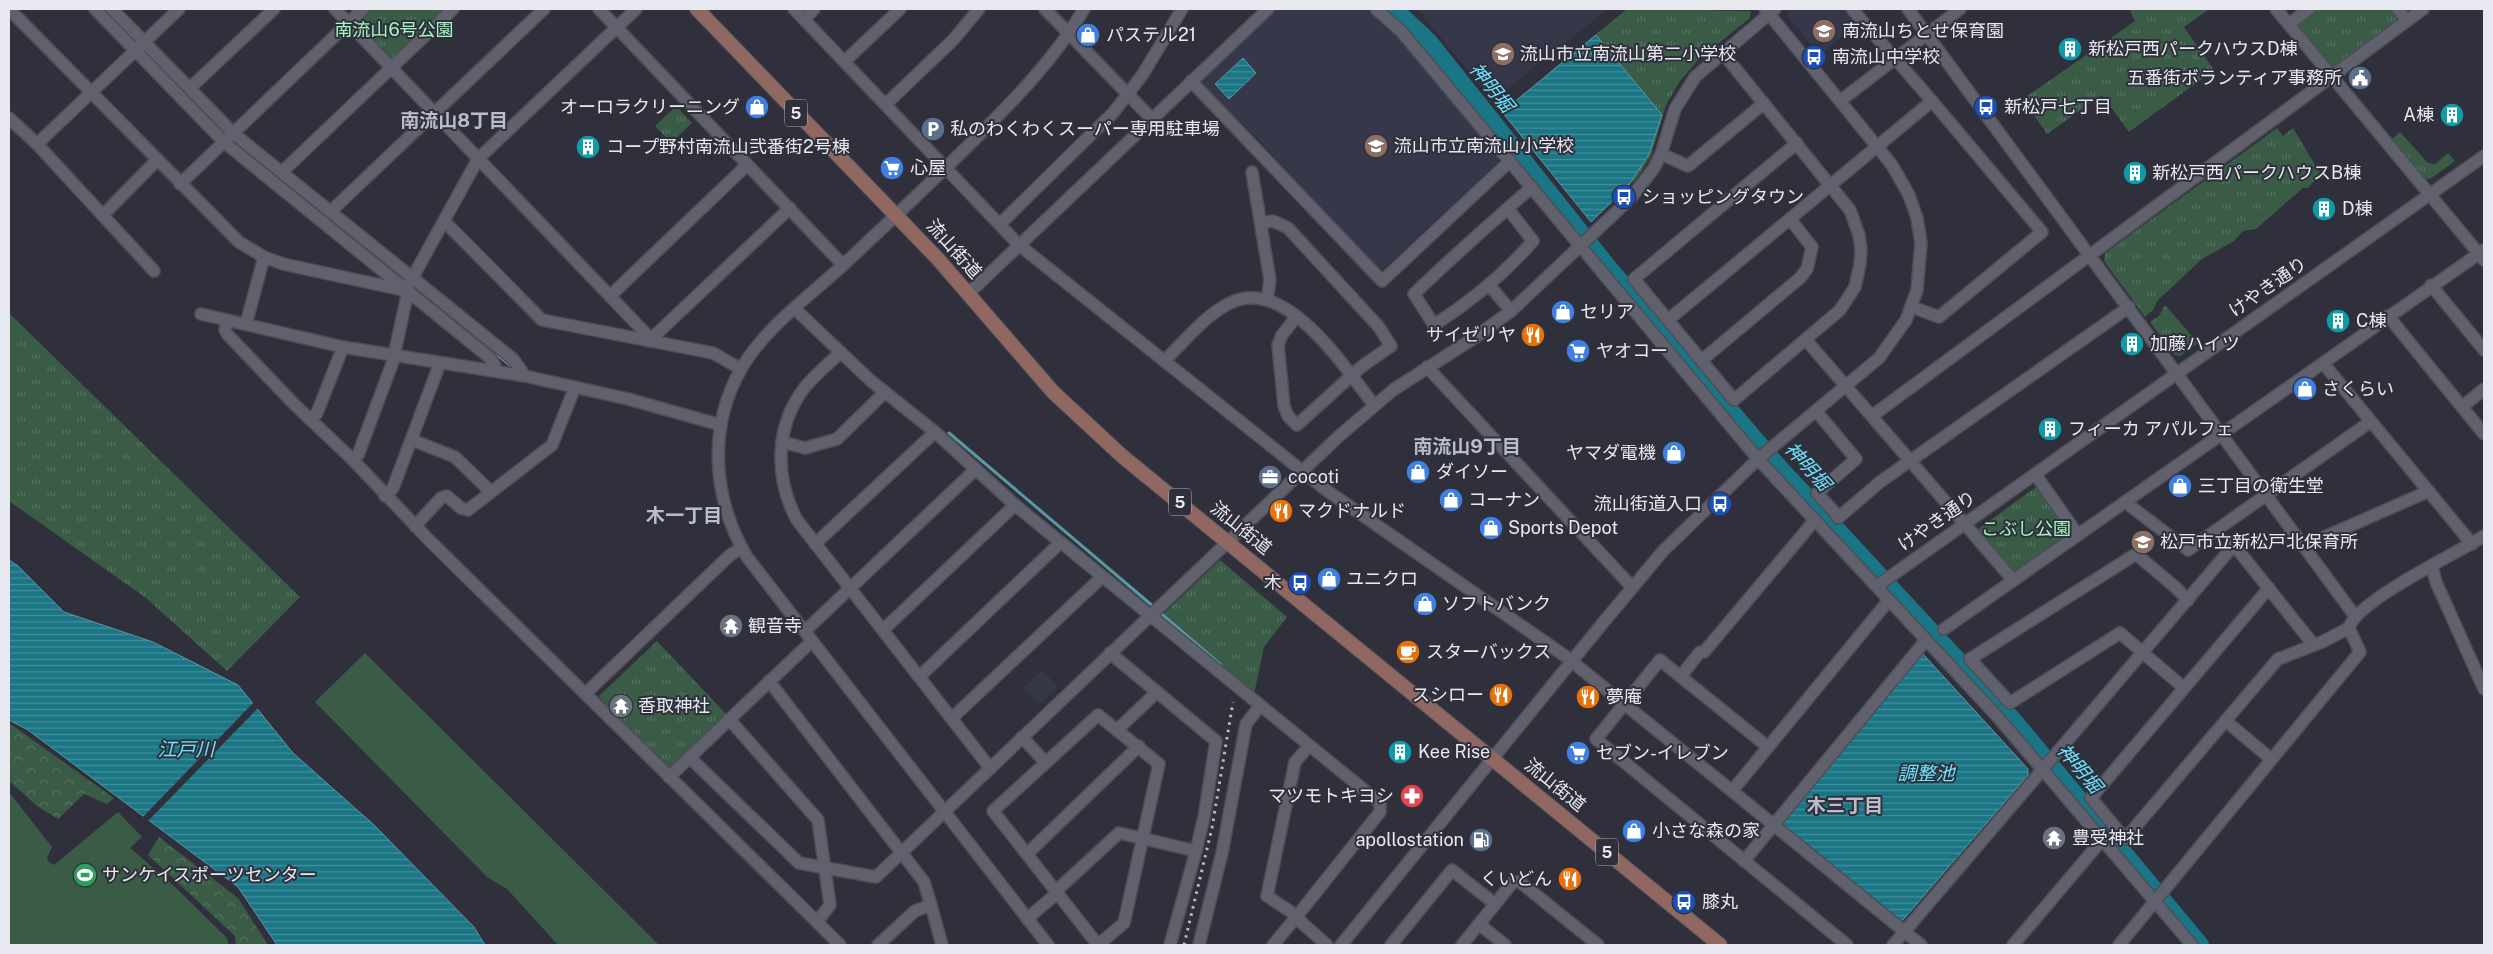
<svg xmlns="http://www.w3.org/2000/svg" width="2493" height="954" font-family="'Public Sans','Noto Sans JP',sans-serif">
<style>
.built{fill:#363748}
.forest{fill:url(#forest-crowns)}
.park{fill:url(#park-tufts)}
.garden{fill:#3a5b45}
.water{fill:url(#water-rules);stroke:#5898a5}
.pier{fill:#2f303b}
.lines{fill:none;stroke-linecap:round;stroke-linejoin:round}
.stream{stroke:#5898a5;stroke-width:3}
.river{stroke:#1a7585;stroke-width:18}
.minor-casing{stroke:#4d4e58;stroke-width:14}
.major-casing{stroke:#4d4e58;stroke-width:16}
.minor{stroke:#60616d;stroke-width:11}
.major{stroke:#916761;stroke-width:14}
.rail{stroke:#b9bac2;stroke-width:3;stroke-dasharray:2.5 5;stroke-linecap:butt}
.labels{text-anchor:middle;stroke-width:4;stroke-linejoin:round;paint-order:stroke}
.shield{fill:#2f303b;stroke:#b0b2ba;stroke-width:1}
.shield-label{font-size:16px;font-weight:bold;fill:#e8e9f0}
.park-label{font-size:18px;fill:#a3f8c0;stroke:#2f303b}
.poi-label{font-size:18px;fill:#e8e9f0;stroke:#2f303b;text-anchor:start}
.street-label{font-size:18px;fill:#e8e9f0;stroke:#2f303b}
.water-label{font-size:19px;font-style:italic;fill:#6be5fe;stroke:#2f303b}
.neighbourhood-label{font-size:19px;font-weight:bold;fill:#bcbdcc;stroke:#2f303b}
</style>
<defs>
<pattern id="forest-crowns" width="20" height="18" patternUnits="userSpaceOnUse" patternTransform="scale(1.25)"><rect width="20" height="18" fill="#3a5b45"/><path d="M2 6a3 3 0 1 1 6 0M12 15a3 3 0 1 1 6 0" fill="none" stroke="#567360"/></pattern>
<pattern id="park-tufts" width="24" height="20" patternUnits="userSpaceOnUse" patternTransform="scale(1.25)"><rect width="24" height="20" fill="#3a5b45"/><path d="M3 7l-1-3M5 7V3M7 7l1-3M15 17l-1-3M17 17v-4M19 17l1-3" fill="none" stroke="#567360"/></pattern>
<pattern id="water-rules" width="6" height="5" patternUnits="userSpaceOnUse" patternTransform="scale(1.25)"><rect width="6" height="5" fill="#1a7585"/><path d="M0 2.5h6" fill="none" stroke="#468f9c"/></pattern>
</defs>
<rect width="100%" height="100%" fill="#2f303b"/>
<!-- built -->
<g class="built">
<path d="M1276 9H1366L1396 36 1497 156 1498 162 1384 268H1378L1254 135 1201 86V81Z"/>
<path d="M1417 9H1608L1493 100Z"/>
<path d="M1788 9H1843L1857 24 1819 55 1788 16Z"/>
<path d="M1042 670 1058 687 1040 705 1023 688Z"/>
</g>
<!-- forest -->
<g class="forest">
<path d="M9 724 12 725 114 798 107 804 84 794 58 819 37 806 9 781Z"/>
<path d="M159 837 238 898 268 945H236L235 936 148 855Z"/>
</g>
<!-- park -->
<g class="park">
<path d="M369 9H448L392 60 354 22Z"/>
<path d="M1627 9 1751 11 1750 18 1699 59 1680 81 1666 105 1651 156 1634 183 1545 76Z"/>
<path d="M2134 9H2209L2184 27 2214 70 2129 132 2102 95 2047 134 2023 99 2135 21 2130 11Z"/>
<path d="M2317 9H2395L2400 20 2334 70 2297 29V24Z"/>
<path d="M676 106 692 123 671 143 655 126Z"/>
<path d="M2277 128 2283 136 2293 128 2320 173 2308 188H2303L2256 229 2243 231 2234 241 2202 259 2157 301 2153 310 2145 317 2104 261 2105 253Z"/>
<path d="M2400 132 2428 163 2435 164 2448 153 2455 161 2430 179 2423 178 2391 140Z"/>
<path d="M2165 305 2198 343 2180 356 2175 355 2150 322 2159 316Z"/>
<path d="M9 313 300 597 227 671 146 598 9 501Z"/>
<path d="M2039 485 2069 531 2067 537 2016 571H2011L1975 531Z"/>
<path d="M1220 560 1287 617 1264 647 1254 694 1163 620V614Z"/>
<path d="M657 641 727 715 668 771 611 713 599 696Z"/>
</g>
<!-- garden -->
<g class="garden">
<path d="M365 653 659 945H558L507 889 487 877 315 702Z"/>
<path d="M9 792 52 847 47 858 49 862 54 865 118 812 142 837 130 848 173 885 227 938 229 945H9Z"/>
</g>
<!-- water -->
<g class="water">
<path d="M1596 35 1662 115 1649 154 1629 185 1591 222 1502 112Z"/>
<path d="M1243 58 1256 73 1229 99 1215 84Z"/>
<path d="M9 560 17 565 64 612 153 642 238 685 293 753 374 825 474 927 485 945H277L238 887 28 730 9 720Z"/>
<path d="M1923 654 2028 769V775L1903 920 1899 921 1783 826 1782 822Z"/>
</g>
<!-- pier -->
<path class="pier" d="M255 701 259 707 147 822 142 818Z"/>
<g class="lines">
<!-- stream -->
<g class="stream">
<path d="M387 267 515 369"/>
<path d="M949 433 1154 607"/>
<path d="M1158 611 1221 665"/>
</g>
<!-- river -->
<path class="river" d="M1394 9 1429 42 1607 266 1775 463 2013 720 2200 945"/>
<!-- minor casing -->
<g class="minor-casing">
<g id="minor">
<path d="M9 9 239 242 264 257 283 264 408 291 394 356"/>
<path d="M95 9 224 142 490 358 495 366 494 371"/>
<path d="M112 9 233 133 513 359 525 376"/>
<path d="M335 9 651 339"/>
<path d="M599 9 843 265"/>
<path d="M794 9 1019 245 1326 490 1565 656 1732 791"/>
<path d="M1045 9 1152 119"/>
<path d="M1376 9 1401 31 1758 459 1996 715 2192 945"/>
<path d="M1852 9 1932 101 2042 232 1939 317 1912 307"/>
<path d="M1908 9 2355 616"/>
<path d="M2276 9 2484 260"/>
<path d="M2398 9 2407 21"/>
<path d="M804 19 814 9"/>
<path d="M2289 24 2309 9"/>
<path d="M1722 52 1850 210 1859 235 1861 249 1860 264 1855 287 1840 310 1734 400 1634 279 1797 143"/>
<path d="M845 61 900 9"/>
<path d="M1191 81 1382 281 1510 161"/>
<path d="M190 88 274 9"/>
<path d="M1840 101 1960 9"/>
<path d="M886 104 953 40 979 9"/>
<path d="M9 118 37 144 154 271"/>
<path d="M37 144 179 9"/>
<path d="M1661 154 1688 166 1764 103"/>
<path d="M282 172 453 9"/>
<path d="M1252 172 1270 280 1267 300"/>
<path d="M180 184 363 9"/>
<path d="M1508 209 1533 241C1504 274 1472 301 1434 325L1414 294C1452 257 1492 222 1532 187"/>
<path d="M330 212 544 9"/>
<path d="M103 215 157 160"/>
<path d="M444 221 542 320 713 353 741 369"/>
<path d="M1261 223 1273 221 1288 228 1379 327 1391 346 1361 367 1297 425 1288 416 1284 406 1278 345 1282 335 1297 316"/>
<path d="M1000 224 1113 113 1143 74 1182 9"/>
<path d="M409 284 478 159 636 9"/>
<path d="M1489 285 1511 311"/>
<path d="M2431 285 2484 350"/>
<path d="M969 293 1268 9"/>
<path d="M610 296 747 165"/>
<path d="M795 309 871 381 935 432 1015 505 1380 803V812L1297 916 1302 923 1327 945"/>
<path d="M201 314 343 347 525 376 628 399 721 425"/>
<path d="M2388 316 2484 434"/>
<path d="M1668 320 1932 101"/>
<path d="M227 321 225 330 228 335 294 404 352 459 428 539 817 922"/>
<path d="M246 324 264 257"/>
<path d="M1806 340 2013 580"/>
<path d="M649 341 790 208"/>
<path d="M841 352C829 363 816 374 805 387 775 426 774 477 797 520L990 768"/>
<path d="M1702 360 1800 278 1807 269 1812 247 1790 219"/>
<path d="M1164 361C1184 342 1205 315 1230 303 1286 275 1345 368 1374 405"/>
<path d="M2323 363 2472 544"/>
<path d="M1427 367 1632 587"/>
<path d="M2462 407 2484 389"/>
<path d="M1816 411 1856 459 1817 493 1836 514"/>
<path d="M1872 416 2423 9"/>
<path d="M310 419 317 413 343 347"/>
<path d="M412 440 455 457 491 492"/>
<path d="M782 442 805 448 837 439 885 392"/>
<path d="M352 459 358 455 395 356"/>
<path d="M2035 474 2078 535"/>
<path d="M385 496 393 488 440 363"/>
<path d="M2125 502 2188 550 2370 422"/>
<path d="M1838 518 1880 482 2129 307"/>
<path d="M415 526 441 498 447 496 461 508 468 510 552 445 575 387"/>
<path d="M815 544 935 432"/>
<path d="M2304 546 2429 491"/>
<path d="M2432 567 2436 582 2484 689"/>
<path d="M1877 586 2484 156"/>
<path d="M2269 588 2091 798 2125 839 2278 659 2322 642 2349 628"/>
<path d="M1889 600 1732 791 1921 945"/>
<path d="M1944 629 2484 250"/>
<path d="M883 630 1015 505"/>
<path d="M805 631 976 469"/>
<path d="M1681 676 1700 652H1704L1815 520"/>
<path d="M919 677 1060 543"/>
<path d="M769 681 924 882 931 905 915 911 878 945"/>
<path d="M2184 688 2120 633 2010 703 1970 659 2136 554 2174 586 2188 600"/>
<path d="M586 693 730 555 742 548"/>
<path d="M1098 715 1159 764 1124 923 1098 945 993 811Z"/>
<path d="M952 718 1102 577"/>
<path d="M729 719 818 820 830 905 817 922 840 945"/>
<path d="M2226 721 2271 759"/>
<path d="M1118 729 1157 692"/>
<path d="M1022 737 1045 762"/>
<path d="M1768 747 1660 660 1596 739 1847 945"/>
<path d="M689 757 799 863 876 877 1338 437 1393 390 1474 338 1511 311 1631 198 1654 168 1661 154 1675 109 1695 77 1775 9"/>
<path d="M669 777 812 641"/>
<path d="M1027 854 1139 746"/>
<path d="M1744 861 1926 640"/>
<path d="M1056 891 1119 833 1196 851 1204 817 1216 741 1110 653"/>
<path d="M931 905 942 945"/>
<path d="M1027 919 1057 893"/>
<path d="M1479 924 1505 945"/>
<path d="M1048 945 747 557C713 499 707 429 741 369 764 329 807 298 841 267 887 224 933 181 978 136 1017 97 1056 57 1084 9"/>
<path d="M1170 945 1196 851"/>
<path d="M1199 945 1222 853 1246 724 1260 706"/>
<path d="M1273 945 1297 916 1267 896 1295 762 1309 746"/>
<path d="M1341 945 1602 624 1663 551 1758 459 1879 358 1906 320 1917 290 1921 243 1917 218 1909 195 1892 165 1765 9"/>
<path d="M1391 945 1452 870 1495 904"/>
<path d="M1462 945 1513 882H1520L1598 945"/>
<path d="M1893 945 2234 545 2313 644"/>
<path d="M2013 945 2101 841"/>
<path d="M2119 945 2360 652 2349 628C2357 600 2456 554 2484 536"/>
</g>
</g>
<!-- major casing -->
<g class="major-casing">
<path id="major" d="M697 9 938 259 1053 392 1122 456 1720 945"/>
</g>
<!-- minor -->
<use href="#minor" class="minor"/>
<!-- major -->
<use href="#major" class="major"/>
<!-- rail -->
<path class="rail" d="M1184 945 1212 828 1233 702"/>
</g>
<!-- icons -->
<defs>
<g id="school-disc" transform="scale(1.25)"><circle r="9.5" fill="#8d6e63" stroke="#2f303b"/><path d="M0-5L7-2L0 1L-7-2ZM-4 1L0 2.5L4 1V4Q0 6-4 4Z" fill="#fff"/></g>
<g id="shop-disc" transform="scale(1.25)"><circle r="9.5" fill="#3f7fe0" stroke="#2f303b"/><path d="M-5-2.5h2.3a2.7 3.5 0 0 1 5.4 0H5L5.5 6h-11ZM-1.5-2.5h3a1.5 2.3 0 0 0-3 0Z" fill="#fff"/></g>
<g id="building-disc" transform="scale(1.25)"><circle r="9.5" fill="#0f9aa8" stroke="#2f303b"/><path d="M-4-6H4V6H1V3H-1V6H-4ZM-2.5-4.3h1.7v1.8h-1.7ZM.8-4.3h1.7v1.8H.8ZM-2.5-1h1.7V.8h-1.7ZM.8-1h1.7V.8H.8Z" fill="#fff"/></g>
<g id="bus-disc" transform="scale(1.25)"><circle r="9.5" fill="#1a4fb4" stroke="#2f303b"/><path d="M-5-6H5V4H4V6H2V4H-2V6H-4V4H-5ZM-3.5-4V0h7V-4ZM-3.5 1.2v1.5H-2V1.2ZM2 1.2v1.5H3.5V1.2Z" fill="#fff"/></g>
<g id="civic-disc" transform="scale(1.25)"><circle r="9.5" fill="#5c6f8a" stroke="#2f303b"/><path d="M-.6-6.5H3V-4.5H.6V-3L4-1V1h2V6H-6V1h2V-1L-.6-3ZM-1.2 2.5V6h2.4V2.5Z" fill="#fff"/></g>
<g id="parking-disc" transform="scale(1.25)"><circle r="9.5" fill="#5c6f8a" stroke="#2f303b"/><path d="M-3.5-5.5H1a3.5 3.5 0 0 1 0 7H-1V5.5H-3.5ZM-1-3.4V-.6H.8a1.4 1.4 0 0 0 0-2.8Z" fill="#fff"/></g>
<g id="supermarket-disc" transform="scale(1.25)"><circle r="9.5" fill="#3f7fe0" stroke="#2f303b"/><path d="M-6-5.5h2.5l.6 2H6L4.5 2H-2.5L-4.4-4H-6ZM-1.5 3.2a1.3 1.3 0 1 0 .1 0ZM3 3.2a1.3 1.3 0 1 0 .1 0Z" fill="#fff"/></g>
<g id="restaurant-disc" transform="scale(1.25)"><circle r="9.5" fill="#e8710a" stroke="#2f303b"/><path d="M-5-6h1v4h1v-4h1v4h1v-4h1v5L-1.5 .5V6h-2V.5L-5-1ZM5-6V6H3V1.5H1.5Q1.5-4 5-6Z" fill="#fff"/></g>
<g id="office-disc" transform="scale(1.25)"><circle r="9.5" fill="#5c6f8a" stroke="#2f303b"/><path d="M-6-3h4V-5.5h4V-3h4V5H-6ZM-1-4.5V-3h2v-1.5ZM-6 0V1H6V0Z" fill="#fff"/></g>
<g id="temple-disc" transform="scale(1.25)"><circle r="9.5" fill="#6b7280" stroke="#2f303b"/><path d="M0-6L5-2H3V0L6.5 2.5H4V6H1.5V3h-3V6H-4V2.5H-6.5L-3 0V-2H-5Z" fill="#fff"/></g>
<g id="cafe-disc" transform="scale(1.25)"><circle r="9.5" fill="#e8710a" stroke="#2f303b"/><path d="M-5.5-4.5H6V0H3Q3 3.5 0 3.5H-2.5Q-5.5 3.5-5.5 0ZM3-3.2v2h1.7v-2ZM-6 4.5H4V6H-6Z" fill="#fff"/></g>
<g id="pharmacy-disc" transform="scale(1.25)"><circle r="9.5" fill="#e0444e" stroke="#2f303b"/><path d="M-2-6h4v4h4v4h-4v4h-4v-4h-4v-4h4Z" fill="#fff"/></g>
<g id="fuel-disc" transform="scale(1.25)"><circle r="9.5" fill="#5c6f8a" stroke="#2f303b"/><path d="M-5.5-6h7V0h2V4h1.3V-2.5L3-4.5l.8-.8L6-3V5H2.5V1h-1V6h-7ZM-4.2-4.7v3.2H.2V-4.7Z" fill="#fff"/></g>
<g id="stadium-disc" transform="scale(1.25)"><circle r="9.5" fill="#2e9e5b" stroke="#2f303b"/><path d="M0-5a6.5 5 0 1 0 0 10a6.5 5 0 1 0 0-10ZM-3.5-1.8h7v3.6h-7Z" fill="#fff"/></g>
</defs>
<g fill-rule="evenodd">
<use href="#school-disc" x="1824" y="31"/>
<use href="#shop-disc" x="1088" y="35"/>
<use href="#building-disc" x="2070" y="49"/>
<use href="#school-disc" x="1503" y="54"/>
<use href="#bus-disc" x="1814" y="57"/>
<use href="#civic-disc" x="2360" y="78"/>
<use href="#shop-disc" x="757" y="107"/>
<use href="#bus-disc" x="1986" y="107"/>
<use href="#building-disc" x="2452" y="115"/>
<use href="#parking-disc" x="933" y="129"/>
<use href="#school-disc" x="1376" y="146"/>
<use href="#building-disc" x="588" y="147"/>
<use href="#supermarket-disc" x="892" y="168"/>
<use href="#building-disc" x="2135" y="173"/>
<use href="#bus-disc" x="1624" y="197"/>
<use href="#building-disc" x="2324" y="209"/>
<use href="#shop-disc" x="1563" y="312"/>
<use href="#building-disc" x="2338" y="321"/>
<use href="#restaurant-disc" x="1533" y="335"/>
<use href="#building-disc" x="2132" y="344"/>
<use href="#supermarket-disc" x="1578" y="351"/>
<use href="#shop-disc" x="2305" y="389"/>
<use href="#building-disc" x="2050" y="429"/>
<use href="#shop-disc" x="1674" y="453"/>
<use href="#shop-disc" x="1418" y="472"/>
<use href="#office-disc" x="1270" y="477"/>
<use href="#shop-disc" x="2180" y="486"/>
<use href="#shop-disc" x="1451" y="500"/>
<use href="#bus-disc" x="1720" y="504"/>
<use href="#restaurant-disc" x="1281" y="511"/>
<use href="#shop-disc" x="1491" y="528"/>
<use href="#school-disc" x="2143" y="542"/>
<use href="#shop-disc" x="1329" y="579"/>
<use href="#bus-disc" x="1300" y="583"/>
<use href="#shop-disc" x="1425" y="604"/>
<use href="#temple-disc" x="731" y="626"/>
<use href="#cafe-disc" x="1408" y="652"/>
<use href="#restaurant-disc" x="1501" y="695"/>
<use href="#restaurant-disc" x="1588" y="697"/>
<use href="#temple-disc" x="621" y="706"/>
<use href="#building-disc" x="1400" y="752"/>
<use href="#supermarket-disc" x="1578" y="753"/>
<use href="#pharmacy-disc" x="1412" y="796"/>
<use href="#shop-disc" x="1634" y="831"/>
<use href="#temple-disc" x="2054" y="838"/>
<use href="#fuel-disc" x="1481" y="840"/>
<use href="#stadium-disc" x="85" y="875"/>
<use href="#restaurant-disc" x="1570" y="879"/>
<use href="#bus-disc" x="1684" y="902"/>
</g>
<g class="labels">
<!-- shield labels -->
<g class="shield">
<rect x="785" y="99.5" width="22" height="27" rx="4"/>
<rect x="1169" y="488.5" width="22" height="27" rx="4"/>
<rect x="1596" y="838.5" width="22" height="27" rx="4"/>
</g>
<g class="shield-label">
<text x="796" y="119">5</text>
<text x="1180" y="508">5</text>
<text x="1607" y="858">5</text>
</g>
<!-- park labels -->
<g class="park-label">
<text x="394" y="36">南流山6号公園</text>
<text x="2026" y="535">こぶし公園</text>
</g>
<!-- poi labels -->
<g class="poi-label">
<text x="1842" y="37">南流山ちとせ保育園</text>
<text x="1106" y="41">パステル21</text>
<text x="2088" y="55">新松戸西パークハウスD棟</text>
<text x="1520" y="60">流山市立南流山第二小学校</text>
<text x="1832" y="63">南流山中学校</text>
<text x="2342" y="84" text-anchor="end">五番街ボランティア事務所</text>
<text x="740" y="113" text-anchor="end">オーロラクリーニング</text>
<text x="2004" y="113">新松戸七丁目</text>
<text x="2434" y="121" text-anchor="end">A棟</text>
<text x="950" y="135">私のわくわくスーパー専用駐車場</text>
<text x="1394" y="152">流山市立南流山小学校</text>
<text x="606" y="153">コープ野村南流山弐番街2号棟</text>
<text x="910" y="174">心屋</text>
<text x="2152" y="179">新松戸西パークハウスB棟</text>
<text x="1642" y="203">ショッピングタウン</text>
<text x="2342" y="215">D棟</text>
<text x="1580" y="318">セリア</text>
<text x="2356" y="327">C棟</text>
<text x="1516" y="341" text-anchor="end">サイゼリヤ</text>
<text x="2150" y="350">加藤ハイツ</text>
<text x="1596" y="357">ヤオコー</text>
<text x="2322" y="395">さくらい</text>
<text x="2068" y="435">フィーカ アパルフェ</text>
<text x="1656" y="459" text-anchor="end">ヤマダ電機</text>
<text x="1436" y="478">ダイソー</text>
<text x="1288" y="483">cocoti</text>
<text x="2198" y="492">三丁目の衛生堂</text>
<text x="1468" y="506">コーナン</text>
<text x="1702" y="510" text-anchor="end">流山街道入口</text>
<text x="1298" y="517">マクドナルド</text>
<text x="1508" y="534">Sports Depot</text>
<text x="2160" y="548">松戸市立新松戸北保育所</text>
<text x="1346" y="585">ユニクロ</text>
<text x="1282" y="589" text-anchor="end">木</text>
<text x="1442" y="610">ソフトバンク</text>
<text x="748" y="632">観音寺</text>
<text x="1426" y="658">スターバックス</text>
<text x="1484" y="701" text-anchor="end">スシロー</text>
<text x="1606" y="703">夢庵</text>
<text x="638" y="712">香取神社</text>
<text x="1418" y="758">Kee Rise</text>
<text x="1596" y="759">セブン-イレブン</text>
<text x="1394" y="802" text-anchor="end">マツモトキヨシ</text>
<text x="1652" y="837">小さな森の家</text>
<text x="2072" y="844">豊受神社</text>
<text x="1464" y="846" text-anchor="end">apollostation</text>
<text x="102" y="881">サンケイスポーツセンター</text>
<text x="1552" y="885" text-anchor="end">くいどん</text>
<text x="1702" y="908">膝丸</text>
</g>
<!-- street labels -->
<g class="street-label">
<text transform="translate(954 249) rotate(48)" y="6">流山街道</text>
<text transform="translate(2268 287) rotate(-35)" y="6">けやき通り</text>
<text transform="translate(1937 521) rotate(-35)" y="6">けやき通り</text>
<text transform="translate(1241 528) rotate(39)" y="6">流山街道</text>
<text transform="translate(1555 785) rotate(39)" y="6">流山街道</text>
</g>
<!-- water labels -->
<g class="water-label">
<text transform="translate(1492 87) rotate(51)" y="7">神明堀</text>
<text transform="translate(1808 466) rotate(48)" y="7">神明堀</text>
<text x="186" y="756">江戸川</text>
<text transform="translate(2080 768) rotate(50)" y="7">神明堀</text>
<text x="1926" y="780">調整池</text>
</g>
<!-- neighbourhood labels -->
<g class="neighbourhood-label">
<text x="454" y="127">南流山8丁目</text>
<text x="1467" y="453">南流山9丁目</text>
<text x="684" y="522">木一丁目</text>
<text x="1845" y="812">木三丁目</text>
</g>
</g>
<!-- border -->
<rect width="2493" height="954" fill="none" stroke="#e8e9f0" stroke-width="20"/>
</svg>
